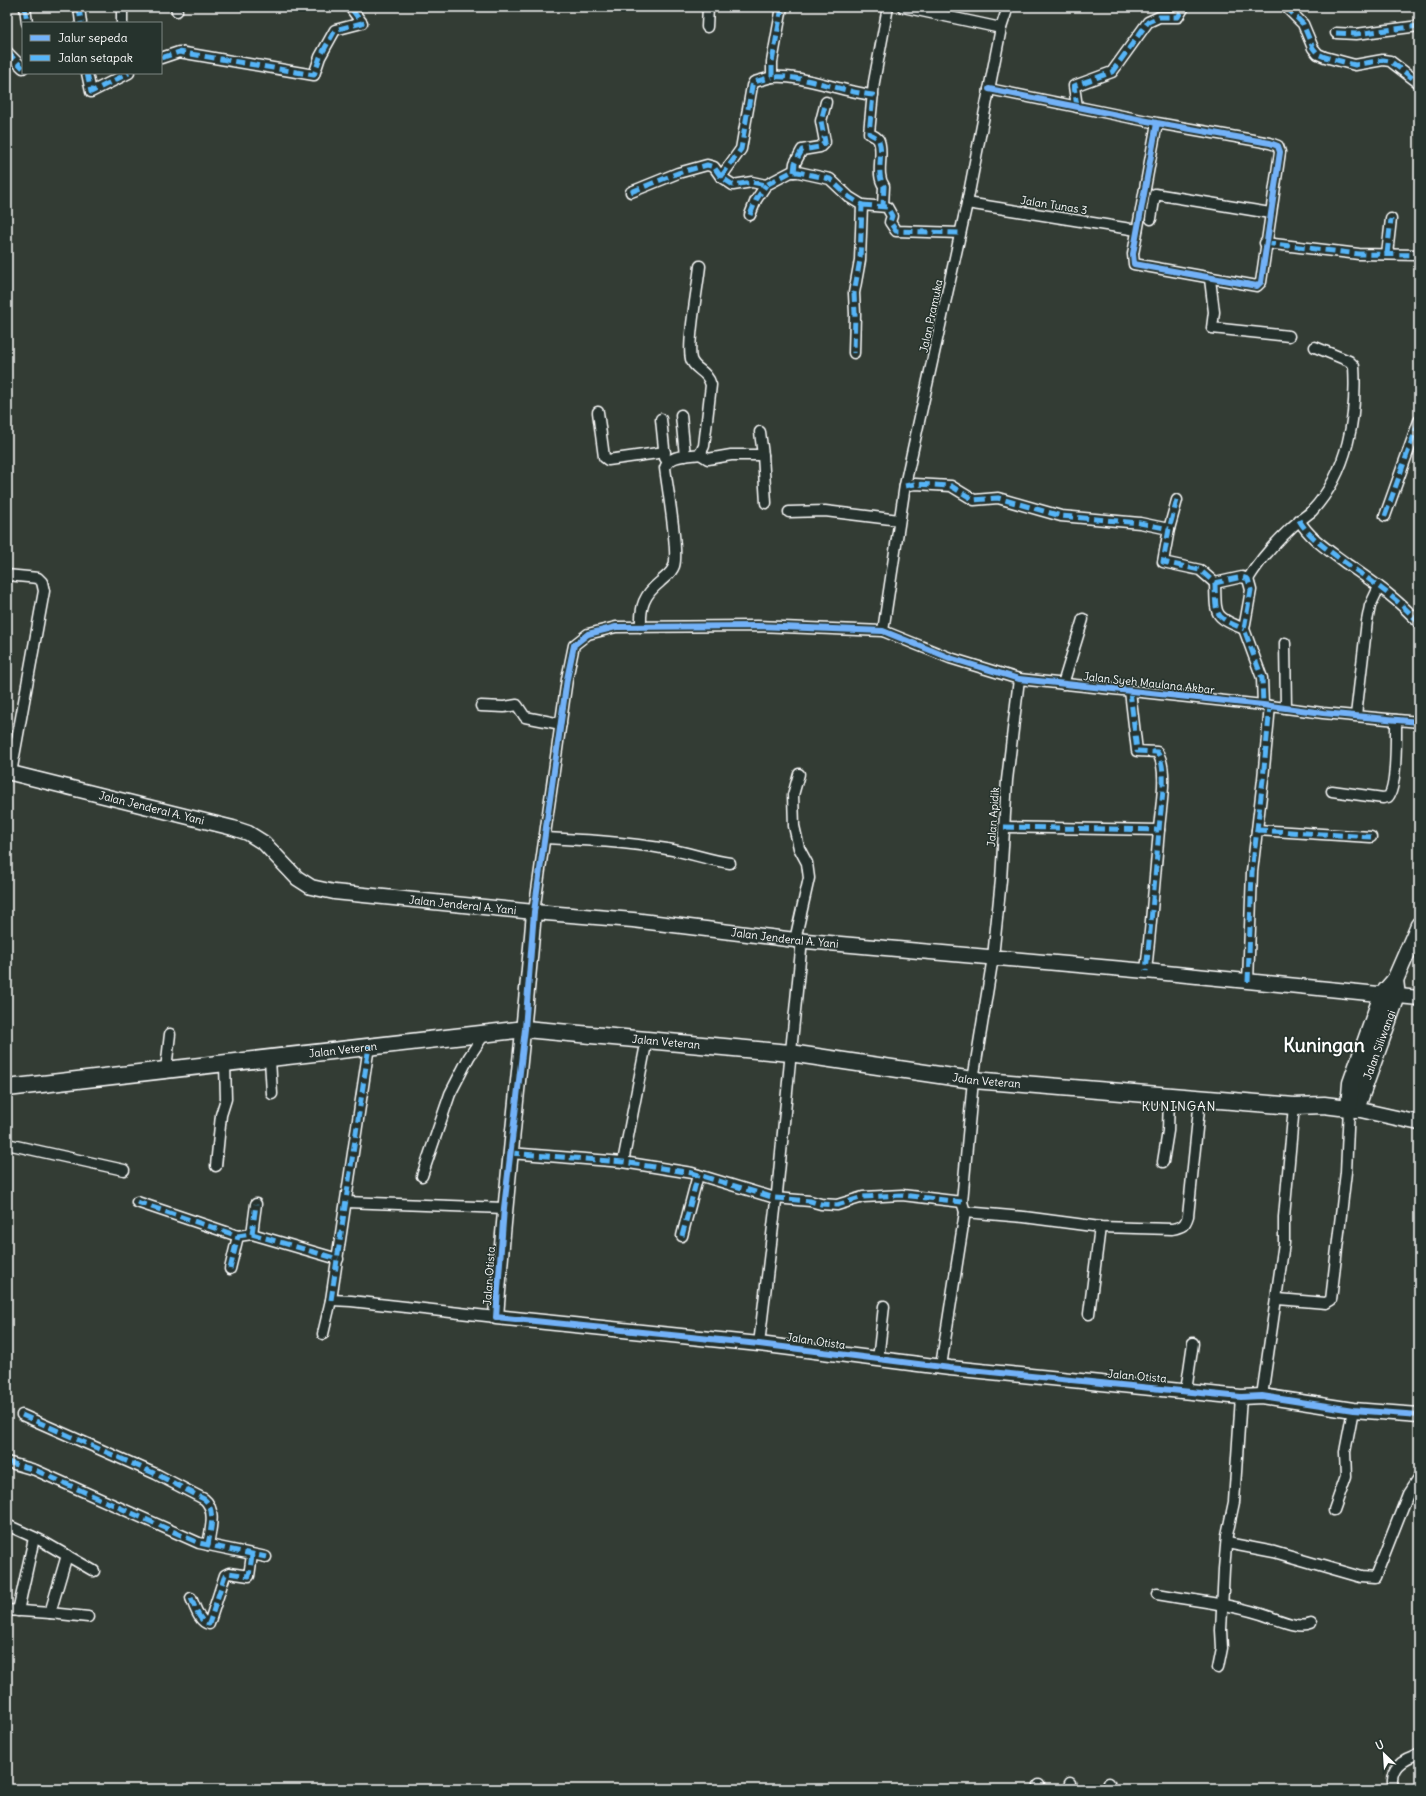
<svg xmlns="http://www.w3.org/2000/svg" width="1426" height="1796" font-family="Delius,sans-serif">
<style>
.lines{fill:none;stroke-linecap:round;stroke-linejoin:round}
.street-casing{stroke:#fff;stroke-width:13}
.secondary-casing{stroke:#fff;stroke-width:17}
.primary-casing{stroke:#fff;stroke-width:19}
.street{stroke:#26332d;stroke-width:10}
.secondary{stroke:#26332d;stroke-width:14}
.primary{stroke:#26332d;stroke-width:16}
.quiet{stroke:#56b5f8;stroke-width:5;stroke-dasharray:10 5;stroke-linecap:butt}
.cycleway-casing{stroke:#26332d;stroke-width:8}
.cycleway{stroke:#73b2f8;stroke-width:6}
.labels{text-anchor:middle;stroke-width:3;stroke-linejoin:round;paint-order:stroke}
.street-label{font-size:11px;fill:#fff;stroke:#26332d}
.quarter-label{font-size:13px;letter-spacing:1px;fill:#fff;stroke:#26332d}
.town-label{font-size:19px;font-weight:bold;fill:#fff;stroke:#26332d}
</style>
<rect width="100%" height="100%" fill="#333c34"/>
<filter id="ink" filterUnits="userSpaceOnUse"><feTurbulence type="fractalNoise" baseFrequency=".025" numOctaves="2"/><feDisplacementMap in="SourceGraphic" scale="8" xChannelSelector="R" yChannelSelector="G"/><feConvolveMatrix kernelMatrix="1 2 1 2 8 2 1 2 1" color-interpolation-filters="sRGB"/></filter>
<g filter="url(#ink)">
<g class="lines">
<!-- street casing -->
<g class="street-casing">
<g id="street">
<path d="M25 7 27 23"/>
<path d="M79 7 81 23"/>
<path d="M122 7V23"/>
<path d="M176 7 177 11"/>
<path d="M782 7 772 62V77C801 74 842 92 873 95"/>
<path d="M903 7 1001 28"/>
<path d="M1286 7 1303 24 1313 48 1318 54 1325 57 1355 65 1383 60 1390 61 1419 83"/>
<path d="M707 27 708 7"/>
<path d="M1336 33 1356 34 1419 26"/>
<path d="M7 52 23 68"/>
<path d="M161 58 179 52 314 75 320 57 335 30 362 23 350 7"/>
<path d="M87 73 91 92 129 73"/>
<path d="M989 89 1157 123 1270 143 1278 146 1280 152 1261 282 1257 286 1134 264 1133 254 1157 123"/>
<path d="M1077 107 1074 86 1112 72 1148 22 1159 17H1178L1184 7"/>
<path d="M794 172 795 163 802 150 820 147 825 142 821 121 826 102"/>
<path d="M721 177 741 149 752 86 754 82 772 77"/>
<path d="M631 192 678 173 707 165 714 167 721 177 733 185 752 182 766 185 791 172H798L830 179 849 197 862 205 860 260 854 293 855 314 854 353"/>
<path d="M967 203 1137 230"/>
<path d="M862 205 887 207 892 216 890 222 896 231 960 233"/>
<path d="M883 206 884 186C875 174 884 154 879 141 877 136 872 136 869 133L874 82 888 7"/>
<path d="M750 215 756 200 766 185"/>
<path d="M1151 219 1155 194 1270 213"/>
<path d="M1265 243 1359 254 1419 255"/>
<path d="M1387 254 1391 219"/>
<path d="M1210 279 1214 312 1212 328 1289 336"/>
<path d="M598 412 604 457 608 460 665 452"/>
<path d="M681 415 685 456"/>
<path d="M661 419 665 458"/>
<path d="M700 454 708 459 731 455H763L760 432"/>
<path d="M763 455 766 503"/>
<path d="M905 486 915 484 951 486 974 500 998 498 1061 516 1140 523 1169 529"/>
<path d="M1177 500 1169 529 1163 562 1200 570 1215 583 1242 577 1248 579 1251 590 1244 629 1262 678 1263 705"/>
<path d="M789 512 825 511 899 520"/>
<path d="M1385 516 1419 421"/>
<path d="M1299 520C1310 539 1330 551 1347 564 1373 582 1398 599 1419 623"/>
<path d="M7 575 38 578 42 582 44 591 11 773"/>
<path d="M1248 579C1260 560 1274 544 1291 528 1297 522 1305 517 1312 511 1348 472 1357 417 1354 366L1349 361 1315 347"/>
<path d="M1215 583C1216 616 1213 616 1244 629"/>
<path d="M641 627C640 606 644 595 660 582 666 576 671 574 674 566 679 553 667 485 665 468 669 454 689 456 700 454L704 446 711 385C707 370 694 370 691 359 687 343 698 286 700 266"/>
<path d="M883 631 905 485 967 203 1001 28 1008 7"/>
<path d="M1285 643 1286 708"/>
<path d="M1063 684 1083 619"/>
<path d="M1130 691 1137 751 1157 752C1169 769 1160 810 1159 830 1155 878 1151 924 1146 971"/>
<path d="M481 706 504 707 517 705 525 717 561 724"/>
<path d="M1356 715 1367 621 1370 606 1379 587"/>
<path d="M1332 791 1383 798 1388 797C1397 788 1396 735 1396 720"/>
<path d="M1004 827 1159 830"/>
<path d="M1257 830 1371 837"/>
<path d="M545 838C586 840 626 842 667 849 688 852 708 860 730 863"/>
<path d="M534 912 567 679 574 645 588 634 616 627 757 626 883 631 950 658 1019 679 1263 705 1323 713 1419 722"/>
<path d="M795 940 809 878 807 863 799 848 794 826 793 795 799 774"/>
<path d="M1248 982 1252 872 1263 779 1270 706"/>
<path d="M270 1059 272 1094"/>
<path d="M166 1069 170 1034"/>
<path d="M7 1144 124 1170"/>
<path d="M510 1153 623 1162 692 1173 775 1198 810 1201 821 1204 837 1205 863 1197 902 1195 962 1202"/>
<path d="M623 1162 647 1039"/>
<path d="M1163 1162 1168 1131 1169 1097"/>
<path d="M216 1166 221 1115 226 1099 225 1064"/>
<path d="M422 1176 450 1094 469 1057 485 1033"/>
<path d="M137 1202 238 1236 252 1234 338 1259"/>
<path d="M346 1202 504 1208"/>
<path d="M965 1212 1024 1217 1100 1227 1172 1229C1182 1227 1185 1226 1188 1216L1200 1099"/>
<path d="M252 1234 256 1204"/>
<path d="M682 1236 698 1175"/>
<path d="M230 1269 238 1236"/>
<path d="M1278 1299 1326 1303 1331 1300 1346 1172 1349 1107"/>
<path d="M331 1300 351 1301 496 1317"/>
<path d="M1089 1314 1100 1227"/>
<path d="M323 1334 331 1300 369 1046"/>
<path d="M759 1344 777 1193 802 940"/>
<path d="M878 1360 884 1306"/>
<path d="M941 1366 965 1212 962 1202 973 1080 993 957 1001 880 1007 780 1019 679"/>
<path d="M1186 1391 1193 1343"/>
<path d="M1262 1396 1284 1243V1217L1294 1106"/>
<path d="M22 1415 156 1474 204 1499C217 1509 210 1532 208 1545"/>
<path d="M7 1462 35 1470 199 1543 266 1557"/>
<path d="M1334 1510 1346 1476 1345 1452 1353 1410"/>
<path d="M7 1525 40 1540 94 1571"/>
<path d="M1227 1543 1274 1552 1361 1577 1375 1578 1408 1494 1419 1477"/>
<path d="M1157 1594C1195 1601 1233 1604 1270 1617 1282 1621 1299 1629 1311 1624"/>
<path d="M191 1598C195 1607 199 1622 209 1624L225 1575 229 1573 249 1576 252 1555"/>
<path d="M7 1610 50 1613 67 1555"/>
<path d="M18 1611 34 1538"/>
<path d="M50 1613 88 1617"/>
<path d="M1218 1668 1222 1648 1221 1630 1224 1569 1227 1535 1234 1502 1241 1397"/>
<path d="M1039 1789V1785"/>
<path d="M1070 1789V1783"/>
<path d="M1109 1789V1783"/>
<path d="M1393 1789C1388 1770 1402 1759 1419 1756"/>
</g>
</g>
<!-- secondary casing -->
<g class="secondary-casing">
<g id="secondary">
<path id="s1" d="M7 772 233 828 248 833 264 843 297 878 311 887 334 892 534 912 633 920 795 940 1146 971 1419 998"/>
<path d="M534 912C523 1047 506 1182 496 1317L759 1344 950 1368 1241 1397 1262 1396 1353 1410 1419 1415"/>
<path d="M1356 1109 1419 1123"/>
</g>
</g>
<!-- primary casing -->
<g class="primary-casing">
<g id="primary">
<path id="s2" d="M7 1088 525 1029 790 1053 973 1080 1294 1106 1324 1105 1356 1109 1397 996 1395 980"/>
<path d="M1349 1107 1351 1083 1382 995 1395 980 1419 925"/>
</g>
</g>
<!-- street -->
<use href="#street" class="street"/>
<!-- secondary -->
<use href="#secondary" class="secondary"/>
<!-- primary -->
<use href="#primary" class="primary"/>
<!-- quiet -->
<g class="quiet">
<path d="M25 7 27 23"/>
<path d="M79 7 81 23"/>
<path d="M782 7 772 62V77C801 74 842 92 873 95L869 133C872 136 877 136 879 141 884 154 875 174 884 186L883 206"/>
<path d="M1286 7 1303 24 1313 48 1318 54 1325 57 1355 65 1383 60 1390 61 1419 83"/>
<path d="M1336 33 1356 34 1419 26"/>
<path d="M7 52 23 68"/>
<path d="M161 58 179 52 314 75 320 57 335 30 362 23 350 7"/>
<path d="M87 73 91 92 129 73"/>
<path d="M1077 107 1074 86 1112 72 1148 22 1159 17H1178L1184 7"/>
<path d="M794 172 795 163 802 150 820 147 825 142 821 121 826 102"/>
<path d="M721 177 741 149 752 86 754 82 772 77"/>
<path d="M631 192 678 173 707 165 714 167 721 177 733 185 752 182 766 185 791 172H798L830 179 849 197 862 205 860 260 854 293 855 314 854 353"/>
<path d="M862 205 887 207 892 216 890 222 896 231 960 233"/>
<path d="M750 215 756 200 766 185"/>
<path d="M1265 243 1359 254 1419 255"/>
<path d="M1387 254 1391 219"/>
<path d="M905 486 915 484 951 486 974 500 998 498 1061 516 1140 523 1169 529"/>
<path d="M1177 500 1169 529 1163 562 1200 570 1215 583 1242 577 1248 579 1251 590 1244 629 1262 678 1263 705"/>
<path d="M1385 516 1419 421"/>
<path d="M1299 520C1310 539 1330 551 1347 564 1373 582 1398 599 1419 623"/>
<path d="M1215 583C1216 616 1213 616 1244 629"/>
<path d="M1130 691 1137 751 1157 752C1169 769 1160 810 1159 830 1155 878 1151 924 1146 971"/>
<path d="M1004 827 1159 830"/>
<path d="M1257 830 1371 837"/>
<path d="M1248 982 1252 872 1263 779 1270 706"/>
<path d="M510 1153 623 1162 692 1173 775 1198 810 1201 821 1204 837 1205 863 1197 902 1195 962 1202"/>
<path d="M137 1202 238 1236 252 1234 338 1259"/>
<path d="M252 1234 256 1204"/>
<path d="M682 1236 698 1175"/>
<path d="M230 1269 238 1236"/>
<path d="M331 1300 369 1046"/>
<path d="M22 1415 156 1474 204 1499C217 1509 210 1532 208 1545"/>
<path d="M7 1462 35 1470 199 1543 266 1557"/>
<path d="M191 1598C195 1607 199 1622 209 1624L225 1575 229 1573 249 1576 252 1555"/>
</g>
<!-- cycleway casing -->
<g class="cycleway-casing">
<g id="cycleway">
<path d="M989 89 1157 123 1270 143 1278 146 1280 152 1261 282 1257 286 1134 264 1133 254 1157 123"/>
<path d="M1419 722 1323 713 1263 705 1019 679 950 658 883 631 757 626 616 627 588 634 574 645 567 679 534 912 525 1029 504 1208 496 1317 759 1344 950 1368 1241 1397 1262 1396 1353 1410 1419 1415"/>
</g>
</g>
<!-- cycleway -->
<use href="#cycleway" class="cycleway"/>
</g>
</g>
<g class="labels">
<!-- street labels -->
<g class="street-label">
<text transform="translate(1054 205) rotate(9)" y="4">Jalan Tunas 3</text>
<text transform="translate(931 316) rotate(-78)" y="4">Jalan Pramuka</text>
<text transform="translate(1149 683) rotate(6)" y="4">Jalan Syeh Maulana Akbar</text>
<text dy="4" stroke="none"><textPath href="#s1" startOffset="149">Jalan Jenderal A. Yani</textPath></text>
<text transform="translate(993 817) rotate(-86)" y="4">Jalan Apidik</text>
<text dy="4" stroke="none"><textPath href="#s1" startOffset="485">Jalan Jenderal A. Yani</textPath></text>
<text dy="4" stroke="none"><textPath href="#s1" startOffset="809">Jalan Jenderal A. Yani</textPath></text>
<text dy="4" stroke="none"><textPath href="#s2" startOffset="663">Jalan Veteran</textPath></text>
<text dy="4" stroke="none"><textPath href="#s2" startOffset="1425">Jalan Siliwangi</textPath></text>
<text dy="4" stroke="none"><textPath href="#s2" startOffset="338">Jalan Veteran</textPath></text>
<text dy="4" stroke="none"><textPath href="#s2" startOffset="986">Jalan Veteran</textPath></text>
<text transform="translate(489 1276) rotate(-86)" y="4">Jalan Otista</text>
<text transform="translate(816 1341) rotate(8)" y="4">Jalan Otista</text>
<text transform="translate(1137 1376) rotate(5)" y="4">Jalan Otista</text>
</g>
<!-- quarter labels -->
<g class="quarter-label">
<text x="1179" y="1111">KUNINGAN</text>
</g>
<!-- town labels -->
<g class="town-label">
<text x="1324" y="1052">Kuningan</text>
</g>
</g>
<!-- margin -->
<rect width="1426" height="1796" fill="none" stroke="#26332d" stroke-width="24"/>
<rect x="12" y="12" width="1402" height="1772" fill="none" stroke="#fff" stroke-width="1.5" filter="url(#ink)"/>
<!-- legend -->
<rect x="22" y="22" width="140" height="52" fill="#26332d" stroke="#7d8581"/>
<rect x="30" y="35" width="20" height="6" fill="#73b2f8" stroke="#7d8581"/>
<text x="58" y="42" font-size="12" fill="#ffffff">Jalur sepeda</text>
<rect x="30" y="55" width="20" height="6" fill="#56b5f8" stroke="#7d8581"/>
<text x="58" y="62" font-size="12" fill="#ffffff">Jalan setapak</text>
<!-- north arrow -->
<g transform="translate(1384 1754) rotate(335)" stroke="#26332d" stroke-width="3" paint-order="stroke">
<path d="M0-3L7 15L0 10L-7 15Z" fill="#ffffff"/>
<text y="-6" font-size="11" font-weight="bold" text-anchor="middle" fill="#ffffff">U</text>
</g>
</svg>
